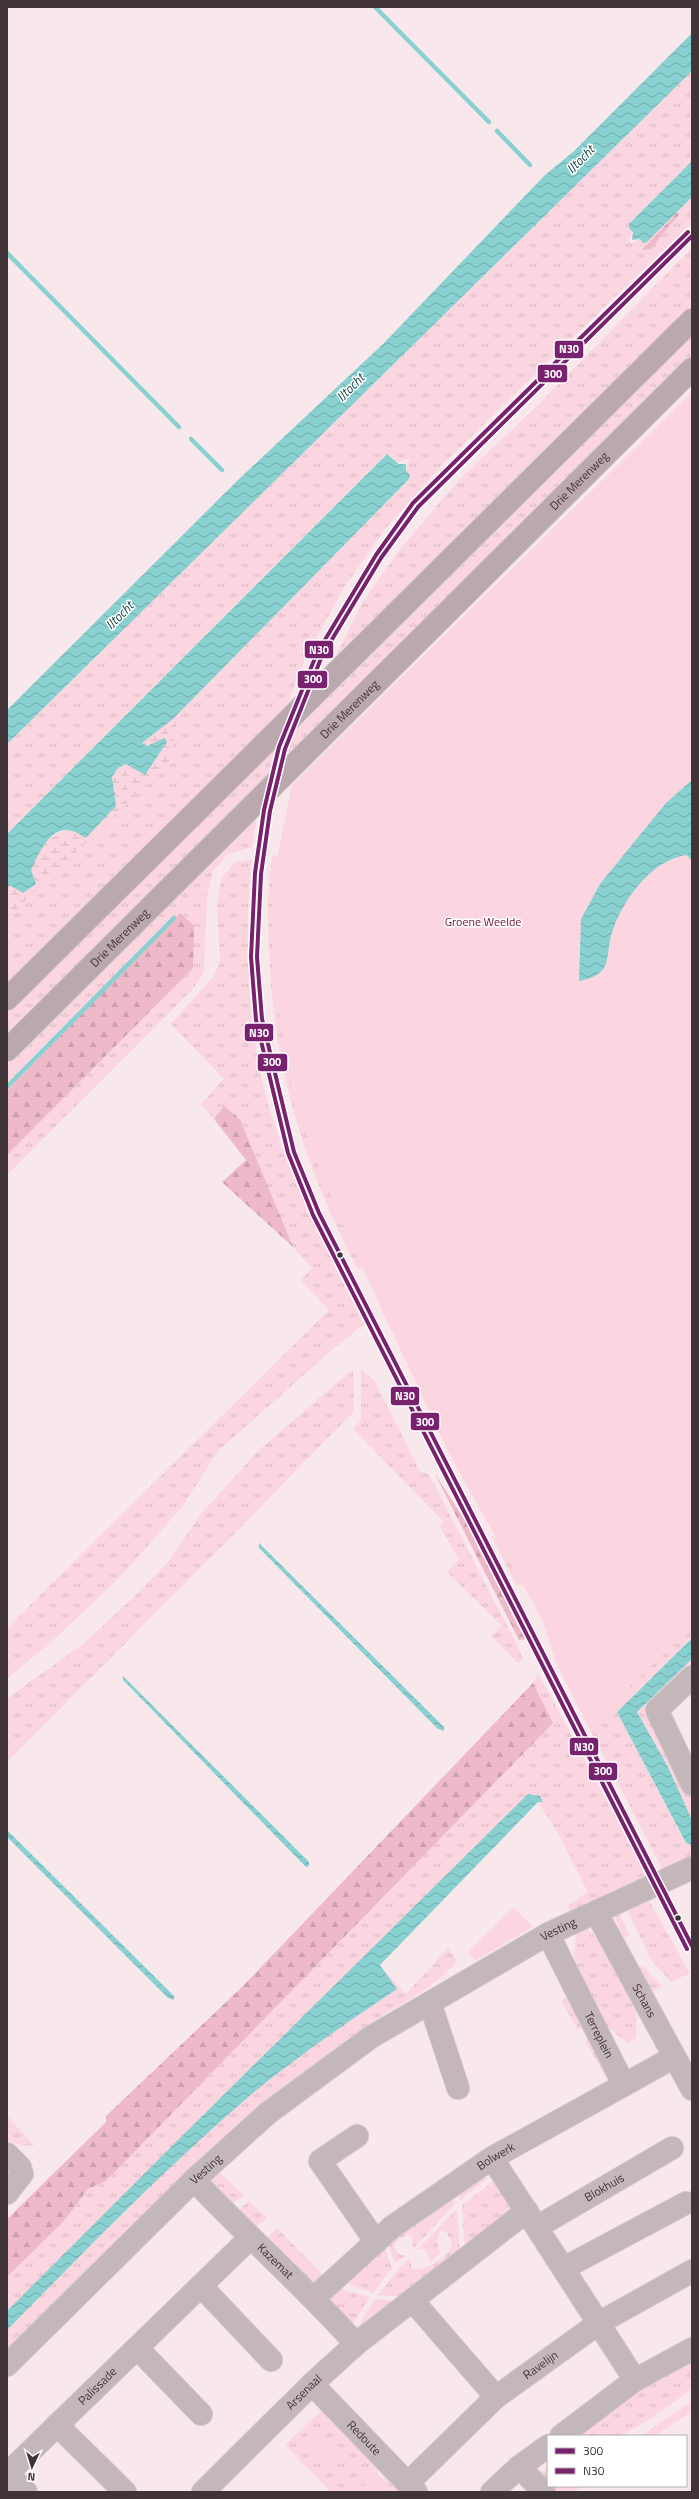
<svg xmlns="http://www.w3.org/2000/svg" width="699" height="2499" font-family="'Titillium Web',sans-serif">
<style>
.grass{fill:url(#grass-tufts)}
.forest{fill:url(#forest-firs)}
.wetland{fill:url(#wetland-marsh)}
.green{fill:#fbd6e0}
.water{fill:url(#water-waves)}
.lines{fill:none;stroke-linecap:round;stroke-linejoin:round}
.stream{stroke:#89d1d0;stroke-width:4.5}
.minor-casing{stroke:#d2c6c9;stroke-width:24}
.highway-casing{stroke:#d2c6c9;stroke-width:24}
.minor{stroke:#c3b7ba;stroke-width:22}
.highway{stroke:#baa8ae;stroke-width:22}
.bus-1-casing{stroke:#fff;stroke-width:7}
.bus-2-casing{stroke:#fff;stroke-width:7}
.bus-1{stroke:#77216f;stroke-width:4}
.bus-2{stroke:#77216f;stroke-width:4}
.bus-dot{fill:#413438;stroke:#fff;stroke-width:1.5}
.labels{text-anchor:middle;stroke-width:3;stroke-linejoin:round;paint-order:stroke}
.street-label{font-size:12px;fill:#413438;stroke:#fff}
.park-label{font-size:12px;fill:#6c0f38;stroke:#fff}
.water-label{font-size:13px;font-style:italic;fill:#124443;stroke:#fff}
.line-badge{stroke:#fff;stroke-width:1.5}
.badge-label{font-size:11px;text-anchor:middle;font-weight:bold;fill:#fff}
</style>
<defs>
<pattern id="grass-tufts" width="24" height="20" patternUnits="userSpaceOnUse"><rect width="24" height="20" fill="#fbd6e0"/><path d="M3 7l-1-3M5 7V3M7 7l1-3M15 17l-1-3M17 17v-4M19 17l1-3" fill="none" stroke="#d8b8c1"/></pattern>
<pattern id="forest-firs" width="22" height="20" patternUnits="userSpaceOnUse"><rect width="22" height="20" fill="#eebac9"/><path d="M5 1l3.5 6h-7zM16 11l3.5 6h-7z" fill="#cda0ad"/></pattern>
<pattern id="wetland-marsh" width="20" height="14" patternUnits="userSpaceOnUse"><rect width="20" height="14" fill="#fbd6e0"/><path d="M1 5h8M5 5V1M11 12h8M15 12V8" fill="none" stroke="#d8b8c1"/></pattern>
<pattern id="water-waves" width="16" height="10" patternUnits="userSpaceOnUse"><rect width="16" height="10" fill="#89d1d0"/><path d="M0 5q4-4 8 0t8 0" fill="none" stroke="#72aaaa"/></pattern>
</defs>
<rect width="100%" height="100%" fill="#f8e8ec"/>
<!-- grass -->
<g class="grass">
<path d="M692 71V161L629 224V228L632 231 629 241 632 243 640 239 647 242 692 197V222L442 465 385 529 343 589 305 659 288 703 7 983V886C21 871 47 830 69 830 74 830 82 836 86 838L112 777C128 754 152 736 173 719L409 479 410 475 406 471 409 459H405L398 463 390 455H385L7 834V744Z"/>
<path d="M692 248V308L335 657 364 600 404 544 461 478 538 405Z"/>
<path d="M692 333V356L472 579 7 1040V1011Z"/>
<path d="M258 810 252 847 228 854 213 871 207 896 204 972 193 989 7 1175V1065Z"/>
<path d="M273 855 296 861 386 1254 358 1270C304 1164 273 1069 269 948 268 916 267 887 273 855Z"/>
<path d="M252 859C244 929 247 1016 263 1085 284 1169 325 1247 364 1324L333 1349 218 1451 182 1507 120 1577 59 1635 7 1679V1628L329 1310 301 1280 312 1268 293 1247 240 1119 224 1106 214 1119 201 1104 224 1079 171 1024 214 976 220 962 217 906 221 880 234 862Z"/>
<path d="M353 1369 354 1411 240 1528 7 1762V1701L13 1694 82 1645 136 1595 167 1563 201 1514 259 1450Z"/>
<path d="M361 1369 374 1380 420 1471 428 1474 437 1490 516 1643 523 1659 518 1663 491 1636 502 1626 447 1572 459 1559 440 1527 443 1521 353 1429 361 1420Z"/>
<path d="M492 1536 539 1554 524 1585H516Z"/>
<path d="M692 1585V1637L617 1712 685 1843 692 1845V1860L665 1874 568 1687 577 1683Z"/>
<path d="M692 1659V1669L650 1710 692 1794V1820L668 1767 637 1712Z"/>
<path d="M538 1673 650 1881 573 1914 567 1906 588 1892 559 1835 538 1802 540 1796 370 1955 406 1994 448 1948 457 1961C434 1990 395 2006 365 2027 337 2045 311 2067 286 2088 186 2168 97 2259 7 2350V2277L64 2221 88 2189 106 2181 552 1723 533 1683Z"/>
<path d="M649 1901 690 1973 671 1982 651 1960 627 1910Z"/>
<path d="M619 1914 630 1935 624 1938 614 1916Z"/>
<path d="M587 1928C606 1946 632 1988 636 2013 637 2021 636 2030 636 2038L627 2043 601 2021 583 1987 574 1955 576 1933Z"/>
<path d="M643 1966 662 1987 651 1992 636 1970Z"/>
<path d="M570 1995 584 2025 577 2029 561 2000Z"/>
<path d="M592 2038 611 2083 608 2081 585 2041Z"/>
<path d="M7 2116 34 2145 23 2146 7 2141Z"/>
<path d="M220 2173 244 2195 230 2205 208 2184Z"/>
<path d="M481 2176 488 2178 460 2200 456 2190Z"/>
<path d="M493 2181 508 2201 512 2211 465 2252 462 2206Z"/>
<path d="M450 2195 455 2204 413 2249 412 2237 408 2234 398 2240 394 2246 398 2254 406 2256 395 2263 387 2242Z"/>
<path d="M249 2201 267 2218 253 2229 237 2211Z"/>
<path d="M457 2209 460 2255 403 2297 378 2295 400 2267 410 2259 412 2269C428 2271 443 2260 452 2247L451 2240 446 2232 440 2231 437 2241 440 2253 430 2262 428 2253 424 2249H418Z"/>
<path d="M277 2228 326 2278 312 2289 264 2241Z"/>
<path d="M384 2246 392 2268 373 2293 340 2281Z"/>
<path d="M334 2287 370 2297 350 2328 333 2313 328 2292Z"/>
<path d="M375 2299 399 2301 371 2327 356 2330Z"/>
<path d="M692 2356V2389L650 2419 621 2436H571L675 2366Z"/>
<path d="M692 2401V2411L655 2436H641Z"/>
<path d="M322 2410 379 2469 377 2473 357 2492H331L285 2445Z"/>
<path d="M548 2468V2486H582L573 2492H552L539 2478 540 2473Z"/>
<path d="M385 2475 402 2492H395L384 2480Z"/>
</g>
<!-- forest -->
<g class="forest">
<path d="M677 213 679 214 651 249 642 250Z"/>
<path d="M180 913 194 926 193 968 7 1155V1091Z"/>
<path d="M224 1106 240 1119 293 1247 222 1182 246 1160 214 1119Z"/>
<path d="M435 1474 463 1517 525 1639 519 1640Z"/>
<path d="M533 1683 553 1723 106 2181 88 2189 64 2221 7 2277V2219L106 2122V2116L242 1987Z"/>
</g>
<!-- wetland -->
<path class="wetland" d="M164 713 177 721 170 762 7 918V883L37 844 80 826 97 788 131 756Z"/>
<!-- green -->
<g class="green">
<path d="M692 392V1626L589 1726 556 1663 543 1621 448 1452 349 1239 293 1101 273 965 275 869 292 785Z"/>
<path d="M514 1907 533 1927 475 1961 468 1952Z"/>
<path d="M319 2428 340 2457 327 2466 306 2436Z"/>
<path d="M377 2473 395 2492H357Z"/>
</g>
<!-- water -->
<g class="water">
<path d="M692 33V71L7 744V710L238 480 384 343 544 176 574 151Z"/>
<path d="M692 161V197L647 242 643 243 640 239 632 240 633 232 629 228V224Z"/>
<path d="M387 454 399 464H406V471L410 475 409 479 173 719 142 743 147 746 165 738 167 742 145 775 126 764 118 768 112 777 116 806 86 838C82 836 77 832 72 831 50 824 38 856 31 870L36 884 23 893 11 886H7V834Z"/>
<path d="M692 780V861L687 855C651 859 620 903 611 936 608 945 609 958 605 966 600 976 589 979 579 981L581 919 600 884 666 803Z"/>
<path d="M259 1543 444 1727V1731L438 1729 259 1548Z"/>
<path d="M692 1638V1659L637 1712 668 1767 692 1820V1845L686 1843 617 1712Z"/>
<path d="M123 1676 309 1862V1866L306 1867 123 1680Z"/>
<path d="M528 1794 540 1796 543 1802H538L380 1965 397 1989C345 2024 293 2059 246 2099 162 2171 85 2251 7 2330V2311L183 2135Z"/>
<path d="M7 1830 174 1996V2000L168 1998 7 1837Z"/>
</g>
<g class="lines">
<!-- stream -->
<g class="stream">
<path d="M375 7 489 122"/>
<path d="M497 131 530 165"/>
<path d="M7 253 179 427"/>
<path d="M191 439 222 470"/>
<path d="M7 1087 174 918"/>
</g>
<!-- minor casing -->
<g class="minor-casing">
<g id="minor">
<path d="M692 1677 657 1710 692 1784"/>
<path id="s1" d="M596 1912 692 2089"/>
<path id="s2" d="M548 1934 624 2085 674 2057"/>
<path d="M430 2003 458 2088"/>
<path d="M357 2136 320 2161 376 2242"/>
<path d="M7 2154 20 2167 22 2174 7 2193"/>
<path d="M492 2158 635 2380"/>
<path id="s3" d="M194 2180C247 2236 305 2287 356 2344"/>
<path id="s4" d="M537 2227 672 2148"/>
<path d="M564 2268 686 2203"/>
<path d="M201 2286 271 2360"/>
<path id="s5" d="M314 2298 392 2227 492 2158 624 2085"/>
<path d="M412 2300 496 2397"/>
<path d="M137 2348 201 2414"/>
<path id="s6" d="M7 2365 194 2180 268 2113 371 2037 548 1934 692 1868"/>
<path id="s7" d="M312 2384 416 2492"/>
<path d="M57 2425 125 2492"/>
<path d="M561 2436 635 2380 692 2349"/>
<path d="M519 2467 544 2492"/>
<path d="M7 2473 26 2492"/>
<path id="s8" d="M7 2474 250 2238"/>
<path id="s9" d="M408 2483 496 2397 599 2323 692 2271"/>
<path id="s10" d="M203 2492 312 2384 356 2344 527 2211"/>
<path d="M492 2492 519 2467 548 2446"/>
</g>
</g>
<!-- highway casing -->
<g class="highway-casing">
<g id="highway">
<path d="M7 999 692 320"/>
<path id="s11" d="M7 1050 692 369"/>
</g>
</g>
<!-- minor -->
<use href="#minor" class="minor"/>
<!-- highway -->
<use href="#highway" class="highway"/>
<!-- bus-1 casing -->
<g class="bus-1-casing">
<path id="bus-1" d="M692 236 418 507 381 558 322 656 285 749 270 811 261 874 257 957 262 1019 294 1152 319 1213 692 1946"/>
</g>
<!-- bus-2 casing -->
<g class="bus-2-casing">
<path id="bus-2" d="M687 1949 313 1215 288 1153 256 1020 251 957 255 873 264 810 279 747 317 653 376 555 413 503 688 232"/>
</g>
<!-- bus-1 -->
<use href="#bus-1" class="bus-1"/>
<!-- bus-2 -->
<use href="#bus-2" class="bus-2"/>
</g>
<!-- markers -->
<g class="bus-dot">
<circle cx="340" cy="1255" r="3.5"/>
<circle cx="678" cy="1918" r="3.5"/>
</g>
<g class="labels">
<!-- street labels -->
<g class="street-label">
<text dy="4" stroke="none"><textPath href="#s11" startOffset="807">Drie Merenweg</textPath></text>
<text dy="4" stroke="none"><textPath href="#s11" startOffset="483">Drie Merenweg</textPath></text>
<text dy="4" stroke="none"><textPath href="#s11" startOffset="159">Drie Merenweg</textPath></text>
<text dy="4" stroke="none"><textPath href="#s6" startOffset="707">Vesting</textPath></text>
<text dy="4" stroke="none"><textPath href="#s1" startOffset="101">Schans</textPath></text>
<text dy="4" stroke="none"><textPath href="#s2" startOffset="113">Terreplein</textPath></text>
<text dy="4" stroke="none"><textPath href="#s5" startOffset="231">Bolwerk</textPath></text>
<text dy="4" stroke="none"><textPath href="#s6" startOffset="279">Vesting</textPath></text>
<text dy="4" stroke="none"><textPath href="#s4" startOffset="78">Blokhuis</textPath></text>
<text dy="4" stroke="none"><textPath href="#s3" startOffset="115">Kazemat</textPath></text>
<text dy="4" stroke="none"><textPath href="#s9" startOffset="178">Ravelijn</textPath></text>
<text dy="4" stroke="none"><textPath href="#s8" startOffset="126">Palissade</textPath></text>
<text dy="4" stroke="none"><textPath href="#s10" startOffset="142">Arsenaal</textPath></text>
<text dy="4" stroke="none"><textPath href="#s7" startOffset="75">Redoute</textPath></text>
</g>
<!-- park labels -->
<g class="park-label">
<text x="483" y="926">Groene Weelde</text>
</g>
<!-- water labels -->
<g class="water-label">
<text transform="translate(580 159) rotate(-45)" y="5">IJtocht</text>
<text transform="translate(350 387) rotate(-45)" y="5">IJtocht</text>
<text transform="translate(119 615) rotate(-45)" y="5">IJtocht</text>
</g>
</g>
<g class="line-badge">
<rect x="554" y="340" width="30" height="19" rx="4" fill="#77216f"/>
<rect x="537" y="364" width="31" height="19" rx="4" fill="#77216f"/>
<rect x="304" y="640" width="30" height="19" rx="4" fill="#77216f"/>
<rect x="297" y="670" width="31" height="19" rx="4" fill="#77216f"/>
<rect x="244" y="1023" width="30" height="19" rx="4" fill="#77216f"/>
<rect x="257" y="1053" width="31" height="19" rx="4" fill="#77216f"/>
<rect x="390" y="1386" width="30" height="20" rx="4" fill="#77216f"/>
<rect x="410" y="1412" width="30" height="19" rx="4" fill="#77216f"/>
<rect x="569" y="1737" width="30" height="19" rx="4" fill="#77216f"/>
<rect x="588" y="1762" width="30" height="19" rx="4" fill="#77216f"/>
</g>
<g class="badge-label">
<text x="569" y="353">N30</text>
<text x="553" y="378">300</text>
<text x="319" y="654">N30</text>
<text x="313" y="683">300</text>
<text x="259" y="1037">N30</text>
<text x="272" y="1066">300</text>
<text x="405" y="1400">N30</text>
<text x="425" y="1426">300</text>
<text x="584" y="1751">N30</text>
<text x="603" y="1775">300</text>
</g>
<!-- border -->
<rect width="699" height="2499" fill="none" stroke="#413438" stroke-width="16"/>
<!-- legend -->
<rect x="547" y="2435" width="140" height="52" fill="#ffffff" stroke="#b3aeaf"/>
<rect x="555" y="2448" width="20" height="6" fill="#77216f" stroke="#b3aeaf"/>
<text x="583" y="2455" font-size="12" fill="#413438">300</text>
<rect x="555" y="2468" width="20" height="6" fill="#77216f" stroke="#b3aeaf"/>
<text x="583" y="2475" font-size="12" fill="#413438">N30</text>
<!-- north arrow -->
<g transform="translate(32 2467) rotate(184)" stroke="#ffffff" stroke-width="3" paint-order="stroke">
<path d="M0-3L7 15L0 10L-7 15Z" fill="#413438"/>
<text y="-6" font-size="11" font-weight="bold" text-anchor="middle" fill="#413438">N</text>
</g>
</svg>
